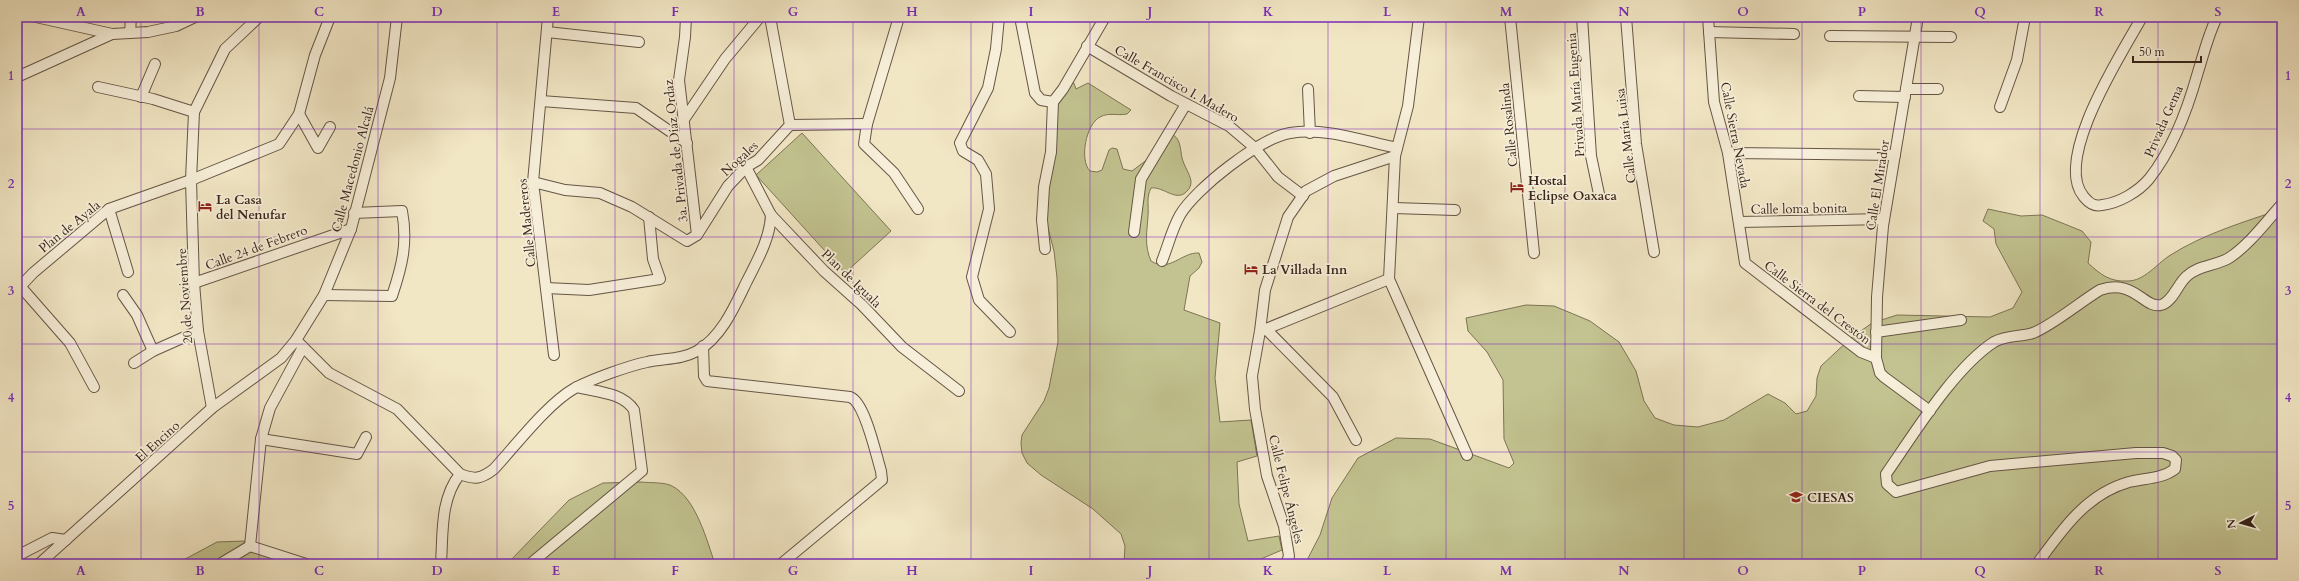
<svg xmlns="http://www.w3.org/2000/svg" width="2299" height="581" font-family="Cardo,serif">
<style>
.green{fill:#c2c390;stroke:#7d7456}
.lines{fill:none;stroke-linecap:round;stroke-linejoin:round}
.stream{stroke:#76817d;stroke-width:2.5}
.minor-casing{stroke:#665646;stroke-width:12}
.minor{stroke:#f7efd9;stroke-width:10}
.grid{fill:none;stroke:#7b2cbf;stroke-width:1;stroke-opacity:0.55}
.labels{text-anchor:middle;stroke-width:3.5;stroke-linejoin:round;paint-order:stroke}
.street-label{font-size:13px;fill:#38251b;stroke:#f7efd9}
.poi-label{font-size:13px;font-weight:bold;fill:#38251b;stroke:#f7efd9;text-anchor:start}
.neatline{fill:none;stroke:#7b2cbf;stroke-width:1.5}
.grid-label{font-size:13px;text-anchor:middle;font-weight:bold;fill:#7b2cbf}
</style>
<rect width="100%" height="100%" fill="#f2e7c5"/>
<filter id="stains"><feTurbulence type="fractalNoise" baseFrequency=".005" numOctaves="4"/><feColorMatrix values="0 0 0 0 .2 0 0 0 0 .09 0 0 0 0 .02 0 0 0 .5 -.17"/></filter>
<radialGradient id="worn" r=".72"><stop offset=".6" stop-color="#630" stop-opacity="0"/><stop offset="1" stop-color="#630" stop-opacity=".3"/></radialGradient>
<!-- green -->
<g class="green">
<path d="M1073 81 1076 89 1088 83 1131 110 1127 114C1117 116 1109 112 1100 117 1086 124 1079 160 1090 171L1097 172 1102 170 1109 150 1112 148 1117 149 1123 169 1132 171 1148 159 1171 134C1181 138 1180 148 1182 158 1184 166 1190 174 1191 181 1191 185 1190 188 1188 190 1177 204 1164 186 1151 188 1146 198 1149 205 1148 216 1147 232 1144 245 1151 261 1170 273 1181 252 1199 253L1202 262 1199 268 1190 276 1184 310 1220 323 1215 378 1220 422 1251 420 1257 456 1237 462 1239 504 1248 541 1279 536 1282 550 1249 564H1124L1125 546 1121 534 1093 509 1041 475 1027 463 1022 453 1021 443 1022 435 1044 401 1049 388 1058 342 1057 278 1054 251 1043 209 1041 183 1060 95Z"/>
<path d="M802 133 891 231 845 273 756 175Z"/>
<path d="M1988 209 2021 216 2042 215 2082 231 2091 242 2088 263C2101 275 2110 282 2128 281 2144 281 2157 264 2169 256 2203 234 2244 222 2282 209V564H1305L1320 535 1332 498 1358 458 1396 438 1430 439 1509 468 1514 463 1504 439 1503 380 1487 352 1468 331 1466 318 1526 305 1554 306 1590 321 1619 342 1636 371 1644 401 1655 418 1674 425 1698 427 1724 420 1768 394 1785 403 1796 414 1807 411 1816 396 1817 378 1821 366 1851 338 1872 323 1897 315 1990 317 2013 308 2022 292 1996 244 1994 229 1983 221Z"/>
<path d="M641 482C650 483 665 482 672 486 696 498 707 541 715 564H507L569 500 603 483Z"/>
<path d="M245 541 318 564H176L217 542Z"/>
</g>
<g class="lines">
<!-- stream -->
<path class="stream" d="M110 17H128"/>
<!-- minor casing -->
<g class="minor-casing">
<g id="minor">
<path d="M36 17 112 34 148 32 176 26 195 17"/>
<path d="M548 17 533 182 554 355"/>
<path d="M686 17 685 37 679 80 697 235"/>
<path d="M770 17 790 125"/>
<path d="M899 17 867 124 864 144 894 173 918 209"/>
<path d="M999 17 996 49 988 88 960 143 963 151 978 160 986 174 989 209 972 277 979 300 1010 332"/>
<path d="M1020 17 1035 93 1041 100 1053 102 1063 89 1105 17"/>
<path d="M1419 17 1408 106 1395 156 1389 279 1467 455"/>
<path d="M1510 17 1534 253"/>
<path d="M1582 17 1591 156 1599 194"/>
<path d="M1626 17 1636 144 1654 252"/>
<path d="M1708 17 1714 102 1728 153 1745 263 1861 352 1876 358"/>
<path d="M1918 17 1883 226 1877 297 1876 358 1880 373 1884 377 1930 411"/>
<path d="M2142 17C2122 53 2052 160 2084 197 2089 203 2094 207 2102 205 2119 203 2138 192 2149 179 2173 149 2188 108 2198 72 2204 53 2208 35 2217 17"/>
<path d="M547 32 639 42"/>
<path d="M1709 32 1794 34"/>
<path d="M130 33 131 17"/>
<path d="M1830 36 1951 37"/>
<path d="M1087 46 1171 96 1229 126 1255 148 1278 177 1303 196"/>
<path d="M17 77 112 34"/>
<path d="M98 87 153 99 194 112"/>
<path d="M1308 89 1310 133"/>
<path d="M1906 89H1938"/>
<path d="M1859 96 1905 97"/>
<path d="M141 97 155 64"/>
<path d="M541 101 636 108 687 143"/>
<path d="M2000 107 2017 60 2025 17"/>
<path d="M299 114 318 148 330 127"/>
<path d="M683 121 725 59 760 17"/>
<path d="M790 125 867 124"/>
<path d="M1728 153 1895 155"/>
<path d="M746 167 771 215 824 271 862 305 902 347 959 391"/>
<path d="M533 182 565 190 600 193 632 207 687 241 697 235 728 186 746 167 758 160 790 125"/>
<path d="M1394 208 1455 210"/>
<path d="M109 209 128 272"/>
<path d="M1739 222 1884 219"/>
<path d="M1134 232 1141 179 1186 104"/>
<path d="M1045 249 1042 220 1044 187 1051 152 1053 102"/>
<path d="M1162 261C1168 246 1172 229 1180 215 1195 189 1260 138 1290 133 1325 127 1363 141 1397 148"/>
<path d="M194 283 351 229"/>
<path d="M20 286 70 343 94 387"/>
<path d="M546 288 589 290 660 279 653 259 649 217"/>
<path d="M17 290 33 273 109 209 191 180 279 144 299 114 315 55 330 17"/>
<path d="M123 295 137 315 153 351"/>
<path d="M324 295 392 296C402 266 408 243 402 211L354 213"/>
<path d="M1266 329 1333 397 1356 440"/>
<path d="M1261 331 1389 279"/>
<path d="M1876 332 1961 320"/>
<path d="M296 340 329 373 397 409 460 474C475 480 481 479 494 469 517 444 547 404 575 388 592 379 628 366 647 362 664 358 681 360 697 351 721 338 735 306 746 283 757 261 770 239 771 215"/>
<path d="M703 346 704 376 707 381 850 397C865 402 876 455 881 471L882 480 781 564"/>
<path d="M134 363 153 351 198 331"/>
<path d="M212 408 198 331 194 283 191 180 194 112 225 49 259 17"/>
<path d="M261 439 357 454 366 437"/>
<path d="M250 546 261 439 270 408 303 347"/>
<path d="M250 546 306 564"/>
<path d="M17 556 52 538 66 540"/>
<path d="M39 564 212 408 281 358 296 340 324 295 351 229 390 78 397 17"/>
<path d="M220 564 250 546"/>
<path d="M441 564C443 533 440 499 460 474"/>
<path d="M530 564 642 471 634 410C622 392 596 392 577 387"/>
<path d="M1286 564 1289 556 1284 526 1267 476 1255 409 1252 376 1260 331 1265 290 1288 217 1306 191 1334 176 1395 156"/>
<path d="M2037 564C2062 530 2086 494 2129 482 2145 478 2162 479 2175 469L2176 460 2172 456 2163 453H2136L1990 466 1896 492 1887 484 1886 474C1914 434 1954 368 1994 342 2006 335 2020 337 2033 333 2053 325 2080 302 2100 290 2134 278 2144 309 2161 305 2173 302 2178 283 2187 276 2198 265 2216 266 2229 258 2249 245 2266 222 2282 204"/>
</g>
</g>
<!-- minor -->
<use href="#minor" class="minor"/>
</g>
<!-- grid -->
<path class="grid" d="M141 17V564M259 17V564M378 17V564M497 17V564M615 17V564M734 17V564M853 17V564M971 17V564M1090 17V564M1209 17V564M1328 17V564M1446 17V564M1565 17V564M1684 17V564M1802 17V564M1921 17V564M2040 17V564M2158 17V564M17 129H2282M17 237H2282M17 344H2282M17 452H2282"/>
<!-- icons -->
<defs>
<g id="hotel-bare" transform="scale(1.08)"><path d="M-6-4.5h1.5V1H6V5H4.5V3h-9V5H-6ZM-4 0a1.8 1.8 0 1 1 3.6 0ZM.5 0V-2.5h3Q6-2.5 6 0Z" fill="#8f2418" stroke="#f7efd9" stroke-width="2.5" paint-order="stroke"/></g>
<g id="university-bare" transform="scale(1.08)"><path d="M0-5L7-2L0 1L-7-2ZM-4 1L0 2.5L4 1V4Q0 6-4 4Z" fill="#8f2418" stroke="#f7efd9" stroke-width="2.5" paint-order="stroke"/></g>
</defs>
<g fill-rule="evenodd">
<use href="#hotel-bare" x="1517" y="187"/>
<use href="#hotel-bare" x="205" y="206"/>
<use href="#hotel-bare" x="1251" y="269"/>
<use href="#university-bare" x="1796" y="497"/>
</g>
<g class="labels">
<!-- street labels -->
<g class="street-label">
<text transform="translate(1177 83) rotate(30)" y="5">Calle Francisco I. Madero</text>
<text transform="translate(1575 95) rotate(-94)" y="5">Privada María Eugenia</text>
<text transform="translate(2163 121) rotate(-66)" y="5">Privada Gema</text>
<text transform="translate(1508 125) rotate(-96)" y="5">Calle Rosalinda</text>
<text transform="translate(1736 135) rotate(79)" y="5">Calle Sierra Nevada</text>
<text transform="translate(1625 136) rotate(-97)" y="5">Calle María Luisa</text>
<text transform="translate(675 151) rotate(-96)" y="5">3a. Privada de Díaz Ordaz</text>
<text transform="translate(739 158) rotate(-43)" y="5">Nogales</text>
<text transform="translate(352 169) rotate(-75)" y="5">Calle Macedonio Alcalá</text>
<text transform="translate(1877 185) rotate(-81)" y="5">Calle El Mirador</text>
<text transform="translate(1799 208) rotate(-1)" y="5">Calle loma bonita</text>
<text transform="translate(526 223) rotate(-96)" y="5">Calle Madereros</text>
<text transform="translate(69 226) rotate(-39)" y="5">Plan de Ayala</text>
<text transform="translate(256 247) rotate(-20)" y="5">Calle 24 de Febrero</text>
<text transform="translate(852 278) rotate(44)" y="5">Plan de Iguala</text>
<text transform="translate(184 296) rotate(-94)" y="5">20 de Noviembre</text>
<text transform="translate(1818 302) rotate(37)" y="5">Calle Sierra del Crestón</text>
<text transform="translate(157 441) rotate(-42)" y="5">El Encino</text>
<text transform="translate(1287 489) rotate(76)" y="5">Calle Felipe Ángeles</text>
</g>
<!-- poi labels -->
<g class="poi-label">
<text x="1528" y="185">Hostal<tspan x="1528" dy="15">Eclipse Oaxaca</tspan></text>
<text x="216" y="204">La Casa<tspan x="216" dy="15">del Nenufar</tspan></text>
<text x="1262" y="274">La Villada Inn</text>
<text x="1807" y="502">CIESAS</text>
</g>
</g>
<!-- margin -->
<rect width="2299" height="581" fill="none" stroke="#f2e7c5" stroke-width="44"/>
<!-- north arrow -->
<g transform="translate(2241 523) rotate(264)" stroke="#f7efd9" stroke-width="3" paint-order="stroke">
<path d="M0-3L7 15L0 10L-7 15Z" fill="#38251b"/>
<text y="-6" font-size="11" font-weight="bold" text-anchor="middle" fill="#38251b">N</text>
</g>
<!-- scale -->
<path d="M2133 56v6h68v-6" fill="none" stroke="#38251b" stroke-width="2"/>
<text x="2139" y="56" font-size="12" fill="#38251b" stroke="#f7efd9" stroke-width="3" paint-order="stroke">50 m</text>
<rect x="22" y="22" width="2255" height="537" class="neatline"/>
<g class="grid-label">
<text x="81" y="16">A</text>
<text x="200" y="16">B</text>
<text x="319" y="16">C</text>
<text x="437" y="16">D</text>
<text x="556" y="16">E</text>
<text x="675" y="16">F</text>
<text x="793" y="16">G</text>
<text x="912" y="16">H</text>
<text x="1031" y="16">I</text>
<text x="1150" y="16">J</text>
<text x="1268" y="16">K</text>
<text x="1387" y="16">L</text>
<text x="1506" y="16">M</text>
<text x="1624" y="16">N</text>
<text x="1743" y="16">O</text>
<text x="1862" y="16">P</text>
<text x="1980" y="16">Q</text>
<text x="2099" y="16">R</text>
<text x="2218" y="16">S</text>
<text x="11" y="80">1</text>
<text x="2288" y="80">1</text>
<text x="11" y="188">2</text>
<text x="2288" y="188">2</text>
<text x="11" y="295">3</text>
<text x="2288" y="295">3</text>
<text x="11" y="402">4</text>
<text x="2288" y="402">4</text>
<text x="11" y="510">5</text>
<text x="2288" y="510">5</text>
<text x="81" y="575">A</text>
<text x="200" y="575">B</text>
<text x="319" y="575">C</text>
<text x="437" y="575">D</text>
<text x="556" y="575">E</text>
<text x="675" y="575">F</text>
<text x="793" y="575">G</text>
<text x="912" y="575">H</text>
<text x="1031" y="575">I</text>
<text x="1150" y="575">J</text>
<text x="1268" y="575">K</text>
<text x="1387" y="575">L</text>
<text x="1506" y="575">M</text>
<text x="1624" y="575">N</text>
<text x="1743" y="575">O</text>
<text x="1862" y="575">P</text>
<text x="1980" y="575">Q</text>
<text x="2099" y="575">R</text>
<text x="2218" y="575">S</text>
</g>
<rect width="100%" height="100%" filter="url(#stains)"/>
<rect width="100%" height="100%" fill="url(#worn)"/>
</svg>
